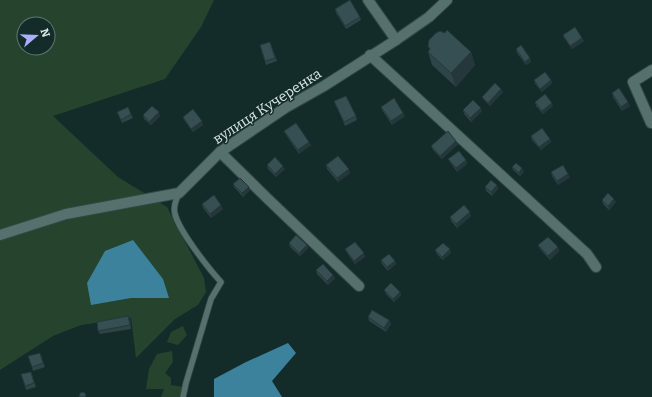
<svg xmlns="http://www.w3.org/2000/svg" width="652" height="397" font-family="Bitter,serif">
<style>
.green{fill:#25432d;fill-rule:evenodd}
.water{fill:#3c829c}
.lines{fill:none;stroke-linecap:round;stroke-linejoin:round}
.service-casing{stroke:#344745;stroke-width:7}
.minor-casing{stroke:#344745;stroke-width:12}
.service{stroke:#55706d;stroke-width:5.5}
.minor{stroke:#55706d;stroke-width:10}
.wall{fill:#2e4447}
.shaded-wall{fill:#25373a}
.building{fill:#354f53;stroke:#25373a}
.labels{text-anchor:middle;stroke-width:3;stroke-linejoin:round;paint-order:stroke}
.street-label{font-size:14px;fill:#d8e7e5;stroke:#132c2a}
</style>
<rect width="100%" height="100%" fill="#132c2a"/>
<!-- green -->
<g class="green">
<path d="M0 0H214L201 27 165 79 53 116 118 177 167 207 204 278 206 292 198 305 175 319 136 358 131 318 81 325 53 336 0 370ZM24 24H48V48H24Z"/>
<path d="M183 326 187 335 178 345 167 342 171 332Z"/>
<path d="M172 351 173 362 165 373 171 378V385L183 387V397H161L164 389H146L149 369 157 354Z"/>
</g>
<!-- water -->
<g class="water">
<path d="M133 240 163 279 169 298H131L91 305 87 283 105 251Z"/>
<path d="M288 343 296 353 272 381 282 397H214V379L246 362Z"/>
</g>
<g class="lines">
<!-- service casing -->
<g class="service-casing">
<path id="service" d="M179 193C176 200 173 207 175 214 179 231 209 269 221 282L211 299 186 383 183 397"/>
</g>
<!-- minor casing -->
<g class="minor-casing">
<g id="minor">
<path d="M368 0 396 40"/>
<path d="M370 55 587 254 596 267"/>
<path d="M651 123 633 82 652 70"/>
<path d="M220 152 269 200 359 286"/>
<path d="M0 235 66 214 179 193 220 152 285 108 324 86 396 40 429 17 447 0"/>
</g>
</g>
<!-- service -->
<use href="#service" class="service"/>
<!-- minor -->
<use href="#minor" class="minor"/>
</g>
<!-- wall -->
<g class="wall">
<path d="M335 9 360 17 361 20 346 29 336 13Z"/>
<path d="M445 33 471 52 475 65 456 87 432 65 428 52 430 50 428 46Z"/>
<path d="M563 35 582 38 584 41 572 49 564 38Z"/>
<path d="M270 42 277 61 266 65 260 45Z"/>
<path d="M516 49 531 62 526 65 517 53Z"/>
<path d="M534 80H551L552 83 542 92 535 84Z"/>
<path d="M503 92 490 106 484 100 482 97Z"/>
<path d="M612 93 628 102 630 106 622 111 613 97Z"/>
<path d="M334 101 356 116 357 120 345 126Z"/>
<path d="M535 102 553 106 543 114 536 106Z"/>
<path d="M381 107 403 113 405 116 392 125 382 110Z"/>
<path d="M463 110 482 111 471 122 464 114Z"/>
<path d="M117 112 131 114 133 118 122 123Z"/>
<path d="M143 115 160 116 151 125 144 119Z"/>
<path d="M183 117 203 125 193 132 184 120Z"/>
<path d="M284 131 309 142 311 145 299 154 286 135Z"/>
<path d="M531 136 550 139 551 142 541 150 532 140Z"/>
<path d="M458 144 442 159 433 150 431 146Z"/>
<path d="M448 159 466 160 467 164 457 172 450 162Z"/>
<path d="M267 165 285 169 276 177 268 169Z"/>
<path d="M326 165 350 173 338 182 327 169Z"/>
<path d="M512 167 524 172 520 176 513 170Z"/>
<path d="M551 172 570 177 558 185 552 176Z"/>
<path d="M233 184 250 190 243 197 234 187Z"/>
<path d="M497 185 498 189 492 196 486 191 485 187Z"/>
<path d="M602 200 616 202 609 210 603 204Z"/>
<path d="M202 204 223 209 211 218 203 208Z"/>
<path d="M471 216 457 228 451 221 450 217Z"/>
<path d="M289 243 307 245 308 248 300 256 290 247Z"/>
<path d="M538 245 558 247 559 251 550 260 540 249Z"/>
<path d="M345 249 365 257 355 264 347 253Z"/>
<path d="M435 250 451 253 443 260 437 254Z"/>
<path d="M381 260 395 261 396 264 388 271 382 264Z"/>
<path d="M316 270 333 275 335 278 328 285 317 274Z"/>
<path d="M384 290 400 292 401 295 394 302 386 294Z"/>
<path d="M368 317 389 320 391 324 386 332 369 321Z"/>
<path d="M130 319 131 329 100 334 98 331Z"/>
<path d="M40 353 45 367 33 371 28 356Z"/>
<path d="M32 375 36 387 26 390 25 386Z"/>
</g>
<!-- shaded-wall -->
<g class="shaded-wall">
<path d="M582 38 584 41 572 49 570 46Z"/>
<path d="M471 52 475 65 456 87 451 73Z"/>
<path d="M530 58 531 62 526 65 525 62Z"/>
<path d="M551 80 552 83 542 92 540 89Z"/>
<path d="M501 89 503 92 490 106 488 103Z"/>
<path d="M628 102 630 106 622 111 621 107Z"/>
<path d="M552 103 553 106 543 114 542 111Z"/>
<path d="M481 108 482 111 471 122 470 118Z"/>
<path d="M159 112 160 116 151 125 149 122Z"/>
<path d="M403 113 405 116 392 125 391 121Z"/>
<path d="M202 121 203 125 193 132 191 129Z"/>
<path d="M550 139 551 142 541 150 539 147Z"/>
<path d="M456 141 458 144 442 159 440 156Z"/>
<path d="M309 142 311 145 299 154 298 150Z"/>
<path d="M466 160 467 164 457 172 456 168Z"/>
<path d="M283 166 285 169 276 177 275 174Z"/>
<path d="M522 168 524 172 520 176 519 173Z"/>
<path d="M349 169 350 173 338 182 337 178Z"/>
<path d="M568 174 570 177 558 185 557 181Z"/>
<path d="M497 185 498 189 492 196 491 192Z"/>
<path d="M249 187 250 190 243 197 242 193Z"/>
<path d="M614 199 616 202 609 210 608 206Z"/>
<path d="M221 205 223 209 211 218 210 214Z"/>
<path d="M470 212 471 216 457 228 456 224Z"/>
<path d="M307 245 308 248 300 256 299 253Z"/>
<path d="M558 247 559 251 550 260 548 256Z"/>
<path d="M450 249 451 253 443 260 442 257Z"/>
<path d="M364 253 365 257 355 264 354 261Z"/>
<path d="M395 261 396 264 388 271 387 267Z"/>
<path d="M333 275 335 278 328 285 327 281Z"/>
<path d="M400 292 401 295 394 302 393 299Z"/>
<path d="M389 320 391 324 386 332 384 328Z"/>
</g>
<!-- building -->
<g class="building">
<path d="M350 0 360 17 345 26 335 9Z"/>
<path d="M575 27 582 38 570 46 563 35Z"/>
<path d="M447 30 471 52 451 73 428 52 430 49 428 46 429 40 436 33 440 31 445 33Z"/>
<path d="M270 42 275 58 265 61 260 45Z"/>
<path d="M521 45 530 58 525 62 516 49Z"/>
<path d="M545 72 551 80 540 89 534 80Z"/>
<path d="M495 83 501 89 488 103 482 97Z"/>
<path d="M619 88 628 102 621 107 612 93Z"/>
<path d="M545 94 552 103 542 111 535 102Z"/>
<path d="M346 96 356 116 344 122 334 101Z"/>
<path d="M394 98 403 113 391 121 381 107Z"/>
<path d="M473 100 481 108 470 118 463 110Z"/>
<path d="M152 106 159 112 149 122 143 115Z"/>
<path d="M128 107 131 114 121 120 117 112Z"/>
<path d="M193 109 202 121 191 129 183 117Z"/>
<path d="M296 123 309 142 298 150 284 131Z"/>
<path d="M542 128 550 139 539 147 531 136Z"/>
<path d="M448 131 456 141 440 156 431 146Z"/>
<path d="M459 151 466 160 456 168 448 159Z"/>
<path d="M338 156 349 169 337 178 326 165Z"/>
<path d="M275 157 283 166 275 174 267 165Z"/>
<path d="M516 163 522 168 519 173 512 167Z"/>
<path d="M563 165 568 174 557 181 551 172Z"/>
<path d="M240 178 249 187 242 193 233 184Z"/>
<path d="M491 180 497 185 491 192 485 187Z"/>
<path d="M608 193 614 199 608 206 602 200Z"/>
<path d="M214 195 221 205 210 214 202 204Z"/>
<path d="M464 205 470 212 456 224 450 217Z"/>
<path d="M296 235 307 245 299 253 289 243Z"/>
<path d="M548 237 558 247 548 256 538 245Z"/>
<path d="M355 242 364 253 354 261 345 249Z"/>
<path d="M443 243 450 249 442 257 435 250Z"/>
<path d="M389 254 395 261 387 267 381 260Z"/>
<path d="M323 264 333 275 327 281 316 270Z"/>
<path d="M391 283 400 292 393 299 384 290Z"/>
<path d="M372 310 389 320 384 328 368 317Z"/>
<path d="M128 316 130 325 98 331 97 322Z"/>
<path d="M40 353 43 363 32 367 28 356Z"/>
<path d="M31 372 34 383 25 386 21 374Z"/>
<path d="M82 392 85 393 86 395 85 397H79L80 393Z"/>
</g>
<g class="labels">
<!-- street labels -->
<g class="street-label">
<text transform="translate(267 106) rotate(-33)" y="5">вулиця Кучеренка</text>
</g>
</g>
<!-- north arrow -->
<g transform="translate(36 36) rotate(71)"><circle r="19" fill="#132c2a" stroke="#627775"/>
<path d="M0-3L7 15L0 10L-7 15Z" fill="#abaffb"/>
<text y="-6" font-size="11" font-weight="bold" text-anchor="middle" fill="#d8e7e5">N</text>
</g>
</svg>
